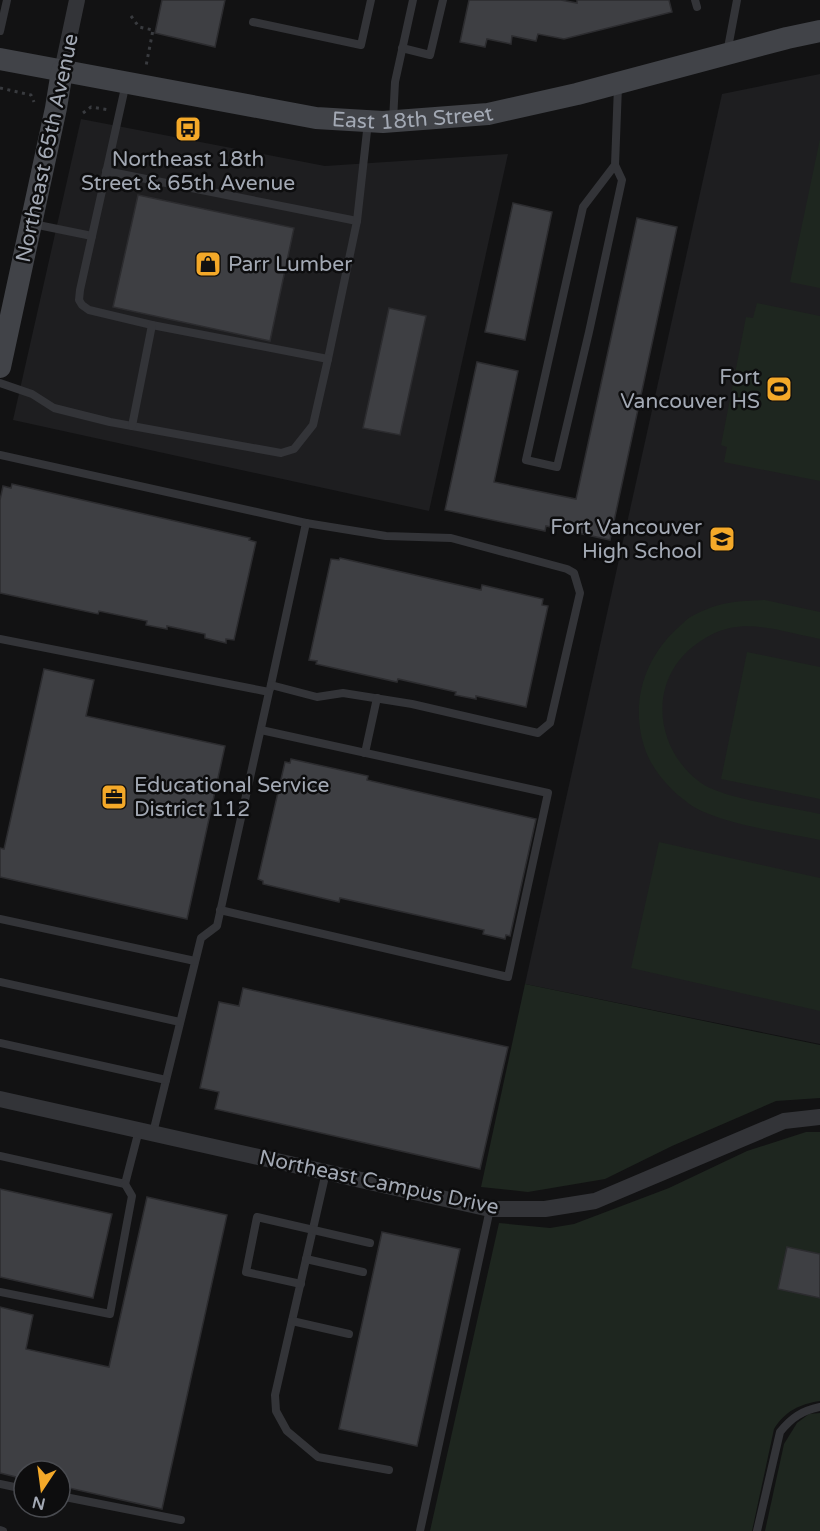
<svg xmlns="http://www.w3.org/2000/svg" width="820" height="1531" font-family="'Varela Round',sans-serif">
<style>
.built{fill:#1e1e20}
.green{fill:#1e261f}
.building{fill:#3e3f43;stroke:#2c2c2f;stroke-width:1.5}
.lines{fill:none;stroke-linecap:round;stroke-linejoin:round}
.path{stroke:#393b3f;stroke-width:3;stroke-dasharray:3 4.5;stroke-linecap:butt}
.lane{stroke:#333438;stroke-width:8}
.street{stroke:#333438;stroke-width:16}
.secondary{stroke:#414348;stroke-width:22}
.labels{text-anchor:middle;stroke-width:5;stroke-linejoin:round;paint-order:stroke}
.street-label{font-size:21px;fill:#a3a9b4;stroke:#0d0d0e}
.poi-label{font-size:21px;fill:#a3a9b4;stroke:#0d0d0e;text-anchor:start}
</style>
<rect width="100%" height="100%" fill="#121213"/>
<!-- built -->
<g class="built">
<path d="M820 74V1044L525 984 722 94Z"/>
<path d="M81 119 325 166 508 154 429 511 13 420Z"/>
</g>
<!-- green -->
<g class="green">
<path d="M820 139V288L790 282Z"/>
<path d="M757 303 820 316V481L724 462 727 447 721 445 746 317 753 318Z"/>
<path d="M765 600 820 612V639C792 634 759 622 730 628 715 631 701 640 690 649 647 687 657 751 701 783 724 799 790 807 820 814V840C786 833 714 823 688 803 669 789 651 769 644 746 630 702 645 656 680 626 684 622 689 617 694 615 719 602 738 601 765 600Z"/>
<path d="M747 652 820 667V799L721 779Z"/>
<path d="M659 842 820 878V1011L631 968Z"/>
<path d="M525 984 820 1045V1098L776 1101 672 1146 605 1179 528 1192 481 1187Z"/>
<path d="M806 1132H820V1401C800 1404 785 1411 774 1429L752 1531H430L499 1223 550 1228 574 1224 669 1188 747 1151Z"/>
<path d="M820 1413V1531H765L784 1444 797 1423 809 1414Z"/>
</g>
<!-- building -->
<g class="building">
<path d="M162 0H225L215 47 155 33Z"/>
<path d="M469 0H561L577 3V0H669L672 12 564 39 538 34 536 41 512 36 511 44 487 39 485 47 460 42Z"/>
<path d="M138 195 294 228 270 341 113 307Z"/>
<path d="M513 203 552 212 525 340 485 332Z"/>
<path d="M637 218 677 227 610 540 546 526 545 531 445 510 477 362 518 371 494 482 576 499Z"/>
<path d="M389 308 426 316 400 435 363 428Z"/>
<path d="M12 484 250 538 249 540 256 542 234 640 226 639V643L205 638V634L167 626V629L146 625 147 621 99 611 98 614 0 593V500L3 486 11 488Z"/>
<path d="M340 558 481 590 482 585 543 599 542 605 548 606 526 707 476 696V699L455 695 456 692 398 679 397 682 316 664 317 661 309 660 331 559 339 560Z"/>
<path d="M44 669 94 680 86 716 225 746 187 919 0 877V848L4 849Z"/>
<path d="M291 759 368 776 367 780 536 819 510 936 506 935 505 939 483 934 484 930 340 898 339 902 263 884V881L258 879 285 762 290 763Z"/>
<path d="M243 988 508 1047 480 1169 215 1109 219 1092 200 1088 219 1002 239 1006Z"/>
<path d="M0 1189 112 1214 93 1298 0 1277Z"/>
<path d="M147 1197 227 1215 162 1509 60 1486V1471H24V1479L0 1473V1307L33 1315 26 1349 109 1367Z"/>
<path d="M382 1232 460 1249 417 1446 339 1429Z"/>
<path d="M787 1247 820 1254V1298L778 1289Z"/>
</g>
<g class="lines">
<!-- path -->
<g class="path">
<path d="M131 16 139 27 153 30 146 66"/>
<path d="M0 88 31 95 34 102"/>
<path d="M83 113 91 107 109 110"/>
</g>
<!-- lane -->
<g class="lane">
<path d="M695 0 697 7"/>
<path d="M253 22 361 45 371 0"/>
<path d="M0 31 7 0"/>
<path d="M402 48 430 55 443 0"/>
<path d="M727 53 737 0"/>
<path d="M393 121 395 82 413 0"/>
<path d="M615 165 622 180 589 332 557 467 526 460 583 207 615 165 618 86"/>
<path d="M106 171 357 221"/>
<path d="M33 224 92 236"/>
<path d="M328 359 357 221 368 122"/>
<path d="M0 383 32 394 54 408 110 422 281 453 294 449 313 425 328 359 152 325 89 310 82 305 79 300 80 290 126 83"/>
<path d="M132 426 152 325"/>
<path d="M0 455 306 523 270 689"/>
<path d="M0 639 269 692 217 926 201 938 153 1133"/>
<path d="M271 685 317 697 343 693 412 704 538 733 550 723 580 593 574 573 567 569 451 538 386 536 306 523"/>
<path d="M365 753 377 698"/>
<path d="M220 910 508 977 548 793 261 730"/>
<path d="M0 919 195 961"/>
<path d="M0 982 180 1022"/>
<path d="M0 1043 166 1080"/>
<path d="M0 1156 125 1184 139 1130"/>
<path d="M326 1172 275 1395 276 1411 287 1431 318 1457 389 1470"/>
<path d="M306 1259 363 1272"/>
<path d="M301 1284 246 1272 257 1217 370 1243"/>
<path d="M0 1292 110 1314 132 1196 125 1184"/>
<path d="M292 1321 349 1334"/>
<path d="M0 1484 24 1489"/>
<path d="M60 1496 181 1520"/>
<path d="M0 1530 3 1531"/>
<path d="M420 1531 490 1209"/>
<path d="M757 1531 780 1432C792 1417 802 1411 820 1407"/>
</g>
<!-- street -->
<g class="street">
<path d="M62 71 77 0"/>
<path d="M0 1099 490 1209H545L595 1201 784 1121 820 1117"/>
</g>
<!-- secondary -->
<g class="secondary">
<path id="s1" d="M0 59 316 118 383 122 488 114 577 94 787 38 820 31"/>
<path d="M0 367 56 108 62 71"/>
</g>
</g>
<!-- icons -->
<defs>
<g id="bus-square" transform="scale(1.35)"><rect x="-9" y="-9" width="18" height="18" rx="4" fill="#f4a929" stroke="#0d0d0e"/><path d="M-5-6H5V4H4V6H2V4H-2V6H-4V4H-5ZM-3.5-4V0h7V-4ZM-3.5 1.2v1.5H-2V1.2ZM2 1.2v1.5H3.5V1.2Z" fill="#111"/></g>
<g id="shop-square" transform="scale(1.35)"><rect x="-9" y="-9" width="18" height="18" rx="4" fill="#f4a929" stroke="#0d0d0e"/><path d="M-5-2.5h2.3a2.7 3.5 0 0 1 5.4 0H5L5.5 6h-11ZM-1.5-2.5h3a1.5 2.3 0 0 0-3 0Z" fill="#111"/></g>
<g id="stadium-square" transform="scale(1.35)"><rect x="-9" y="-9" width="18" height="18" rx="4" fill="#f4a929" stroke="#0d0d0e"/><path d="M0-5a6.5 5 0 1 0 0 10a6.5 5 0 1 0 0-10ZM-3.5-1.8h7v3.6h-7Z" fill="#111"/></g>
<g id="school-square" transform="scale(1.35)"><rect x="-9" y="-9" width="18" height="18" rx="4" fill="#f4a929" stroke="#0d0d0e"/><path d="M0-5L7-2L0 1L-7-2ZM-4 1L0 2.5L4 1V4Q0 6-4 4Z" fill="#111"/></g>
<g id="office-square" transform="scale(1.35)"><rect x="-9" y="-9" width="18" height="18" rx="4" fill="#f4a929" stroke="#0d0d0e"/><path d="M-6-3h4V-5.5h4V-3h4V5H-6ZM-1-4.5V-3h2v-1.5ZM-6 0V1H6V0Z" fill="#111"/></g>
</defs>
<g fill-rule="evenodd">
<use href="#bus-square" x="188" y="129"/>
<use href="#shop-square" x="208" y="264"/>
<use href="#stadium-square" x="779" y="389"/>
<use href="#school-square" x="722" y="539"/>
<use href="#office-square" x="114" y="797"/>
</g>
<g class="labels">
<!-- street labels -->
<g class="street-label">
<text dy="7" stroke="none"><textPath href="#s1" startOffset="418">East 18th Street</textPath></text>
<text transform="translate(47 148) rotate(-78)" y="7">Northeast 65th Avenue</text>
<text transform="translate(379 1182) rotate(12)" y="7">Northeast Campus Drive</text>
</g>
<!-- poi labels -->
<g class="poi-label">
<text x="188" y="166" text-anchor="middle">Northeast 18th<tspan x="188" dy="24">Street &amp; 65th Avenue</tspan></text>
<text x="228" y="271">Parr Lumber</text>
<text x="760" y="384" text-anchor="end">Fort<tspan x="760" dy="24">Vancouver HS</tspan></text>
<text x="702" y="534" text-anchor="end">Fort Vancouver<tspan x="702" dy="24">High School</tspan></text>
<text x="134" y="792">Educational Service<tspan x="134" dy="24">District 112</tspan></text>
</g>
</g>
<!-- north arrow -->
<g transform="translate(42 1489) rotate(193)"><circle r="28" fill="#0d0d0e" stroke="#494b50" stroke-width="1.5"/>
<path d="M0-4.5L10 22L0 15L-10 22Z" fill="#f4a929"/>
<text y="-9" font-size="16" font-weight="bold" text-anchor="middle" fill="#a3a9b4">N</text>
</g>
</svg>
